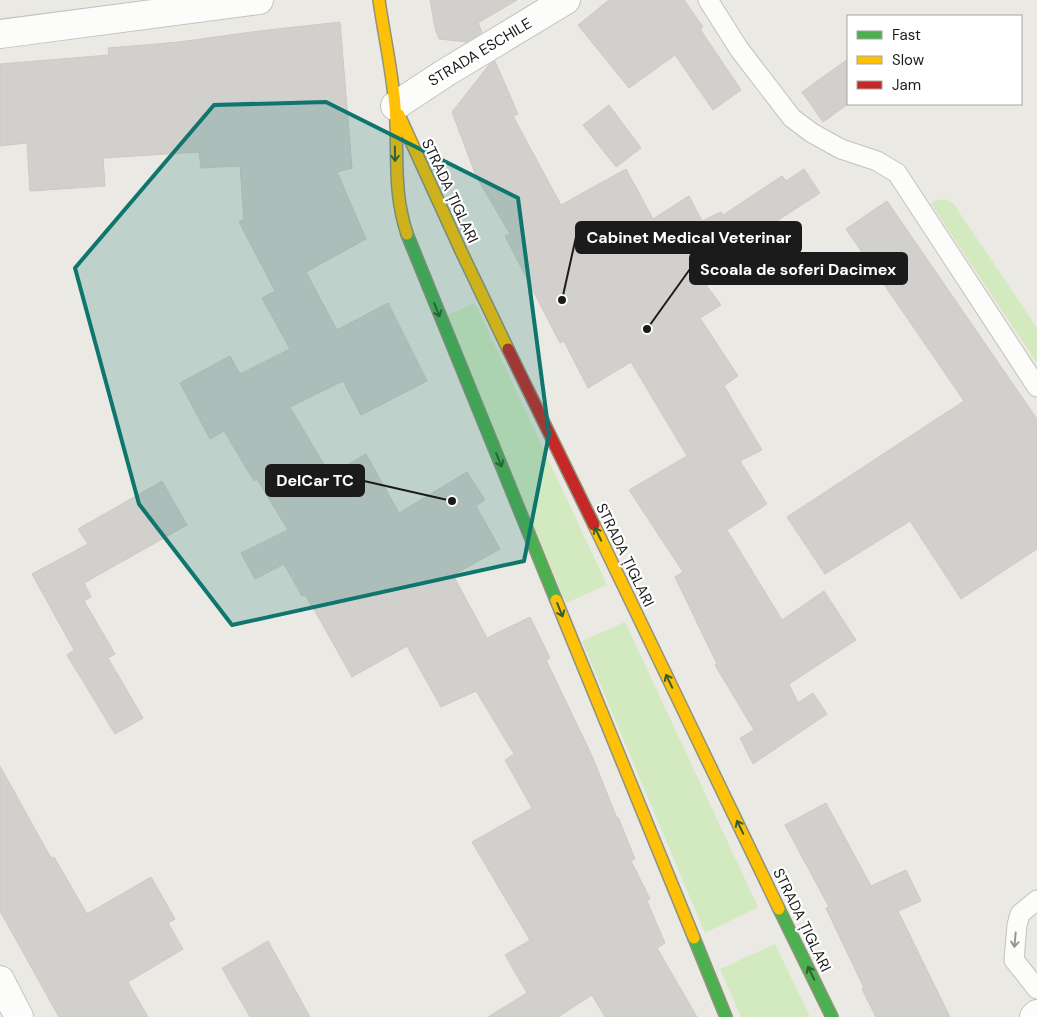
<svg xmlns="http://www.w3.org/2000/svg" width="1037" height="1017" font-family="'DM Sans',sans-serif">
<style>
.grass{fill:#d3eac0}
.building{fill:#d2d0cc;stroke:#cdcac4}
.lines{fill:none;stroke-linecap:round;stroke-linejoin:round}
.lane-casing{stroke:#c2c2bf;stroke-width:21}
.street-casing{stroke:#c2c2bf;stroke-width:30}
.fast-casing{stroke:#90947b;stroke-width:14}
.slow-casing{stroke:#90947b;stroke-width:14}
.jam-casing{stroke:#90947b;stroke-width:14}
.lane{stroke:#fcfcfb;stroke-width:19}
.street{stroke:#fcfcfb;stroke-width:28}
.fast{stroke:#4caf50;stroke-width:11}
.slow{stroke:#ffc107;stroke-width:11}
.jam{stroke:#c62828;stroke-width:11}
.oneway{stroke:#315e33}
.oneway2{stroke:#979796}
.marked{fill:#0f766e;fill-opacity:0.2;stroke:#0f766e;stroke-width:4;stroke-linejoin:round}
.labels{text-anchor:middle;stroke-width:4.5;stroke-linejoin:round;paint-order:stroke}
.street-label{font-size:15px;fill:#1b1b1b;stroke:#fff}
.leader{fill:none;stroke:#1b1b1b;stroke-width:2}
.callout-dot{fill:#1b1b1b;stroke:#fff;stroke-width:2}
.callout{fill:#1b1b1b;stroke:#1b1b1b;stroke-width:2}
.callout-label{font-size:16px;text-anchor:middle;font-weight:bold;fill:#fff}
</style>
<rect width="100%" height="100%" fill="#eae9e3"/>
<!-- grass -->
<g class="grass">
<path d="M945 199 953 203 1037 328V363L931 204 934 201Z"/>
<path d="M475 303 607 585 566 603 445 316Z"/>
<path d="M625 622 758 907 705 933 582 641Z"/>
<path d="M775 944 810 1017H741L720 969Z"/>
</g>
<!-- building -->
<g class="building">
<path d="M430 0H517L478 23 482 32 467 42 439 39 435 28Z"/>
<path d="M609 0H684L703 27 700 29 741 90 713 110 675 55 629 88 578 25Z"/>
<path d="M340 22 352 168 337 172 366 239 306 272 337 330 388 303 427 381 361 415 343 381 290 407 330 475 366 454 399 513 467 472 485 500 476 506 500 549 453 575 487 638 530 617 550 658 546 660 592 756 617 818 618 817 635 859 631 861 650 899 647 901 665 943 657 948 697 1017H605L592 995 558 1017H488L527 993 505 955 530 940 472 842 532 808 505 760 514 754 476 691 441 707 407 646 352 677 320 620 305 595 302 596 284 564 255 579 241 553 288 530 257 479 254 481 224 431 210 439 180 383 230 356 240 374 290 349 262 298 275 291 239 222 244 219 240 166 201 168 199 152 103 158 105 186 30 191 27 143 0 146V64L109 55 108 48 179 42 259 31Z"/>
<path d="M848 59V104L823 122 802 92Z"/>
<path d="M495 61 518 114 513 116 561 205 626 169 653 219 689 196 702 221 721 212 723 215 782 176 786 181 804 169 820 193 740 245 741 248 697 273 721 305 700 318 738 376 724 386 762 450 740 461 767 504 727 530 782 620 824 591 856 640 789 684 798 703 813 693 827 714 753 764 740 738 754 730 715 665 717 664 675 577 683 572 629 490 687 456 631 362 588 388 564 341 560 343 505 236 510 234 476 176 452 112 489 65Z"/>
<path d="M609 105 641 148 616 167 583 125Z"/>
<path d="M887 201 1037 419V549L961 599 910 521 825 574 787 517 964 401 846 229Z"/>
<path d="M162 481 187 525 84 583 91 597 84 601 115 654 108 658 143 718 115 734 67 655 74 650 32 574 88 544 78 529Z"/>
<path d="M0 766 51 858 54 857 87 914 151 877 175 919 168 923 183 949 128 982 148 1017H59L0 911Z"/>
<path d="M826 803 871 886 906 870 921 901 898 911 950 1017H876L862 989 864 988 826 908 829 907 785 825Z"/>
<path d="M268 941 288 977 310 1017H250L222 968Z"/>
</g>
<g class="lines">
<!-- lane casing -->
<g class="lane-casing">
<g id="lane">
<path d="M708 0 739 49 792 118 812 133 841 149 877 161 897 173 1037 387"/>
<path d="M1037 900 1020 914 1017 925 1014 960 1037 989"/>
</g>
</g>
<!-- street casing -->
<g class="street-casing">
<g id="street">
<path d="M0 34 259 0"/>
<path d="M395 106 445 73 566 0"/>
<path d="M0 980 19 1017"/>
<path d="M1034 1017 1037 1014"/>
</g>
</g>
<!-- fast casing -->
<g class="fast-casing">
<g id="fast">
<path d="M407 234 556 600"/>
<path d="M779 909 832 1017"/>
<path d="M694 938 726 1017"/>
</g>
</g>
<!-- slow casing -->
<g class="slow-casing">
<g id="slow">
<path d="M379 0C384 35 392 70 395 106 399 152 392 188 407 234"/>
<path d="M399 115 461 251 508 349"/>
<path d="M594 525 779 909"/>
<path d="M556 600 694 938"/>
</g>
</g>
<!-- jam casing -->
<g class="jam-casing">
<path id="jam" d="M508 349 594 525"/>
</g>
<!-- lane -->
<use href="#lane" class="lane"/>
<!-- street -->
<use href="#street" class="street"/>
<!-- fast -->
<use href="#fast" class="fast"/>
<!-- slow -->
<use href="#slow" class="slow"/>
<!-- jam -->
<use href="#jam" class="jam"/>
</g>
<!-- one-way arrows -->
<defs><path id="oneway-shaft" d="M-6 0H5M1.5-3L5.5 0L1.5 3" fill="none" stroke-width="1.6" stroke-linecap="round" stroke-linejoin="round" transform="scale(1.25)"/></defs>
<g class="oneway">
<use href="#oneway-shaft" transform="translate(395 154) rotate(89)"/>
<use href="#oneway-shaft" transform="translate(437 310) rotate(68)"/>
<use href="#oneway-shaft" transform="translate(499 460) rotate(68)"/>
<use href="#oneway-shaft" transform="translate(598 534) rotate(-116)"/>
<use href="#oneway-shaft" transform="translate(560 610) rotate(68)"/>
<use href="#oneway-shaft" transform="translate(669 681) rotate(-116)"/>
<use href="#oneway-shaft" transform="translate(740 827) rotate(-116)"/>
<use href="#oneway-shaft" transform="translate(811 973) rotate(-116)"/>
</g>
<use class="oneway2" href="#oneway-shaft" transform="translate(1015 940) rotate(95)"/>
<!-- marked area -->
<path class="marked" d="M326 102 518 198 549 434 524 561 232 625 139 504 75 268 214 105Z"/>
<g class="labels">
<!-- street labels -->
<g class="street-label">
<text transform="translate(480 52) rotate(-31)" y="5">STRADA ESCHILE</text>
<text transform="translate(450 191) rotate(65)" y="5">STRADA ȚIGLARI</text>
<text transform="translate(625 555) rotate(64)" y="5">STRADA ȚIGLARI</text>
<text transform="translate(802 920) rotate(64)" y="5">STRADA ȚIGLARI</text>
</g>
</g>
<!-- callouts -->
<path class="leader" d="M562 300L576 237M647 329L690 269M452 501L364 481"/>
<g class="callout-dot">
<circle cx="562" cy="300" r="5"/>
<circle cx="647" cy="329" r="5"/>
<circle cx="452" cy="501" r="5"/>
</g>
<g class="callout">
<rect x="576" y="222" width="225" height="31" rx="5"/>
<rect x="690" y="253" width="217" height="31" rx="5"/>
<rect x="266" y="465" width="98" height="31" rx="5"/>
</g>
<g class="callout-label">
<text x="689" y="243">Cabinet Medical Veterinar</text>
<text x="798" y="275">Scoala de soferi Dacimex</text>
<text x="315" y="486">DelCar TC</text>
</g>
<!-- legend -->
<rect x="847" y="15" width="175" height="90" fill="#ffffff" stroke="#a4a4a4"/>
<rect x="857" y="31" width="25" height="8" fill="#4caf50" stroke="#a4a4a4"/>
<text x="892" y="40" font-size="15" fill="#1b1b1b">Fast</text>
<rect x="857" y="56" width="25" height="8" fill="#ffc107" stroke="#a4a4a4"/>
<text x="892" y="65" font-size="15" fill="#1b1b1b">Slow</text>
<rect x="857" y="81" width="25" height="8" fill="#c62828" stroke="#a4a4a4"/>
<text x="892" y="90" font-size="15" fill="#1b1b1b">Jam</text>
</svg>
